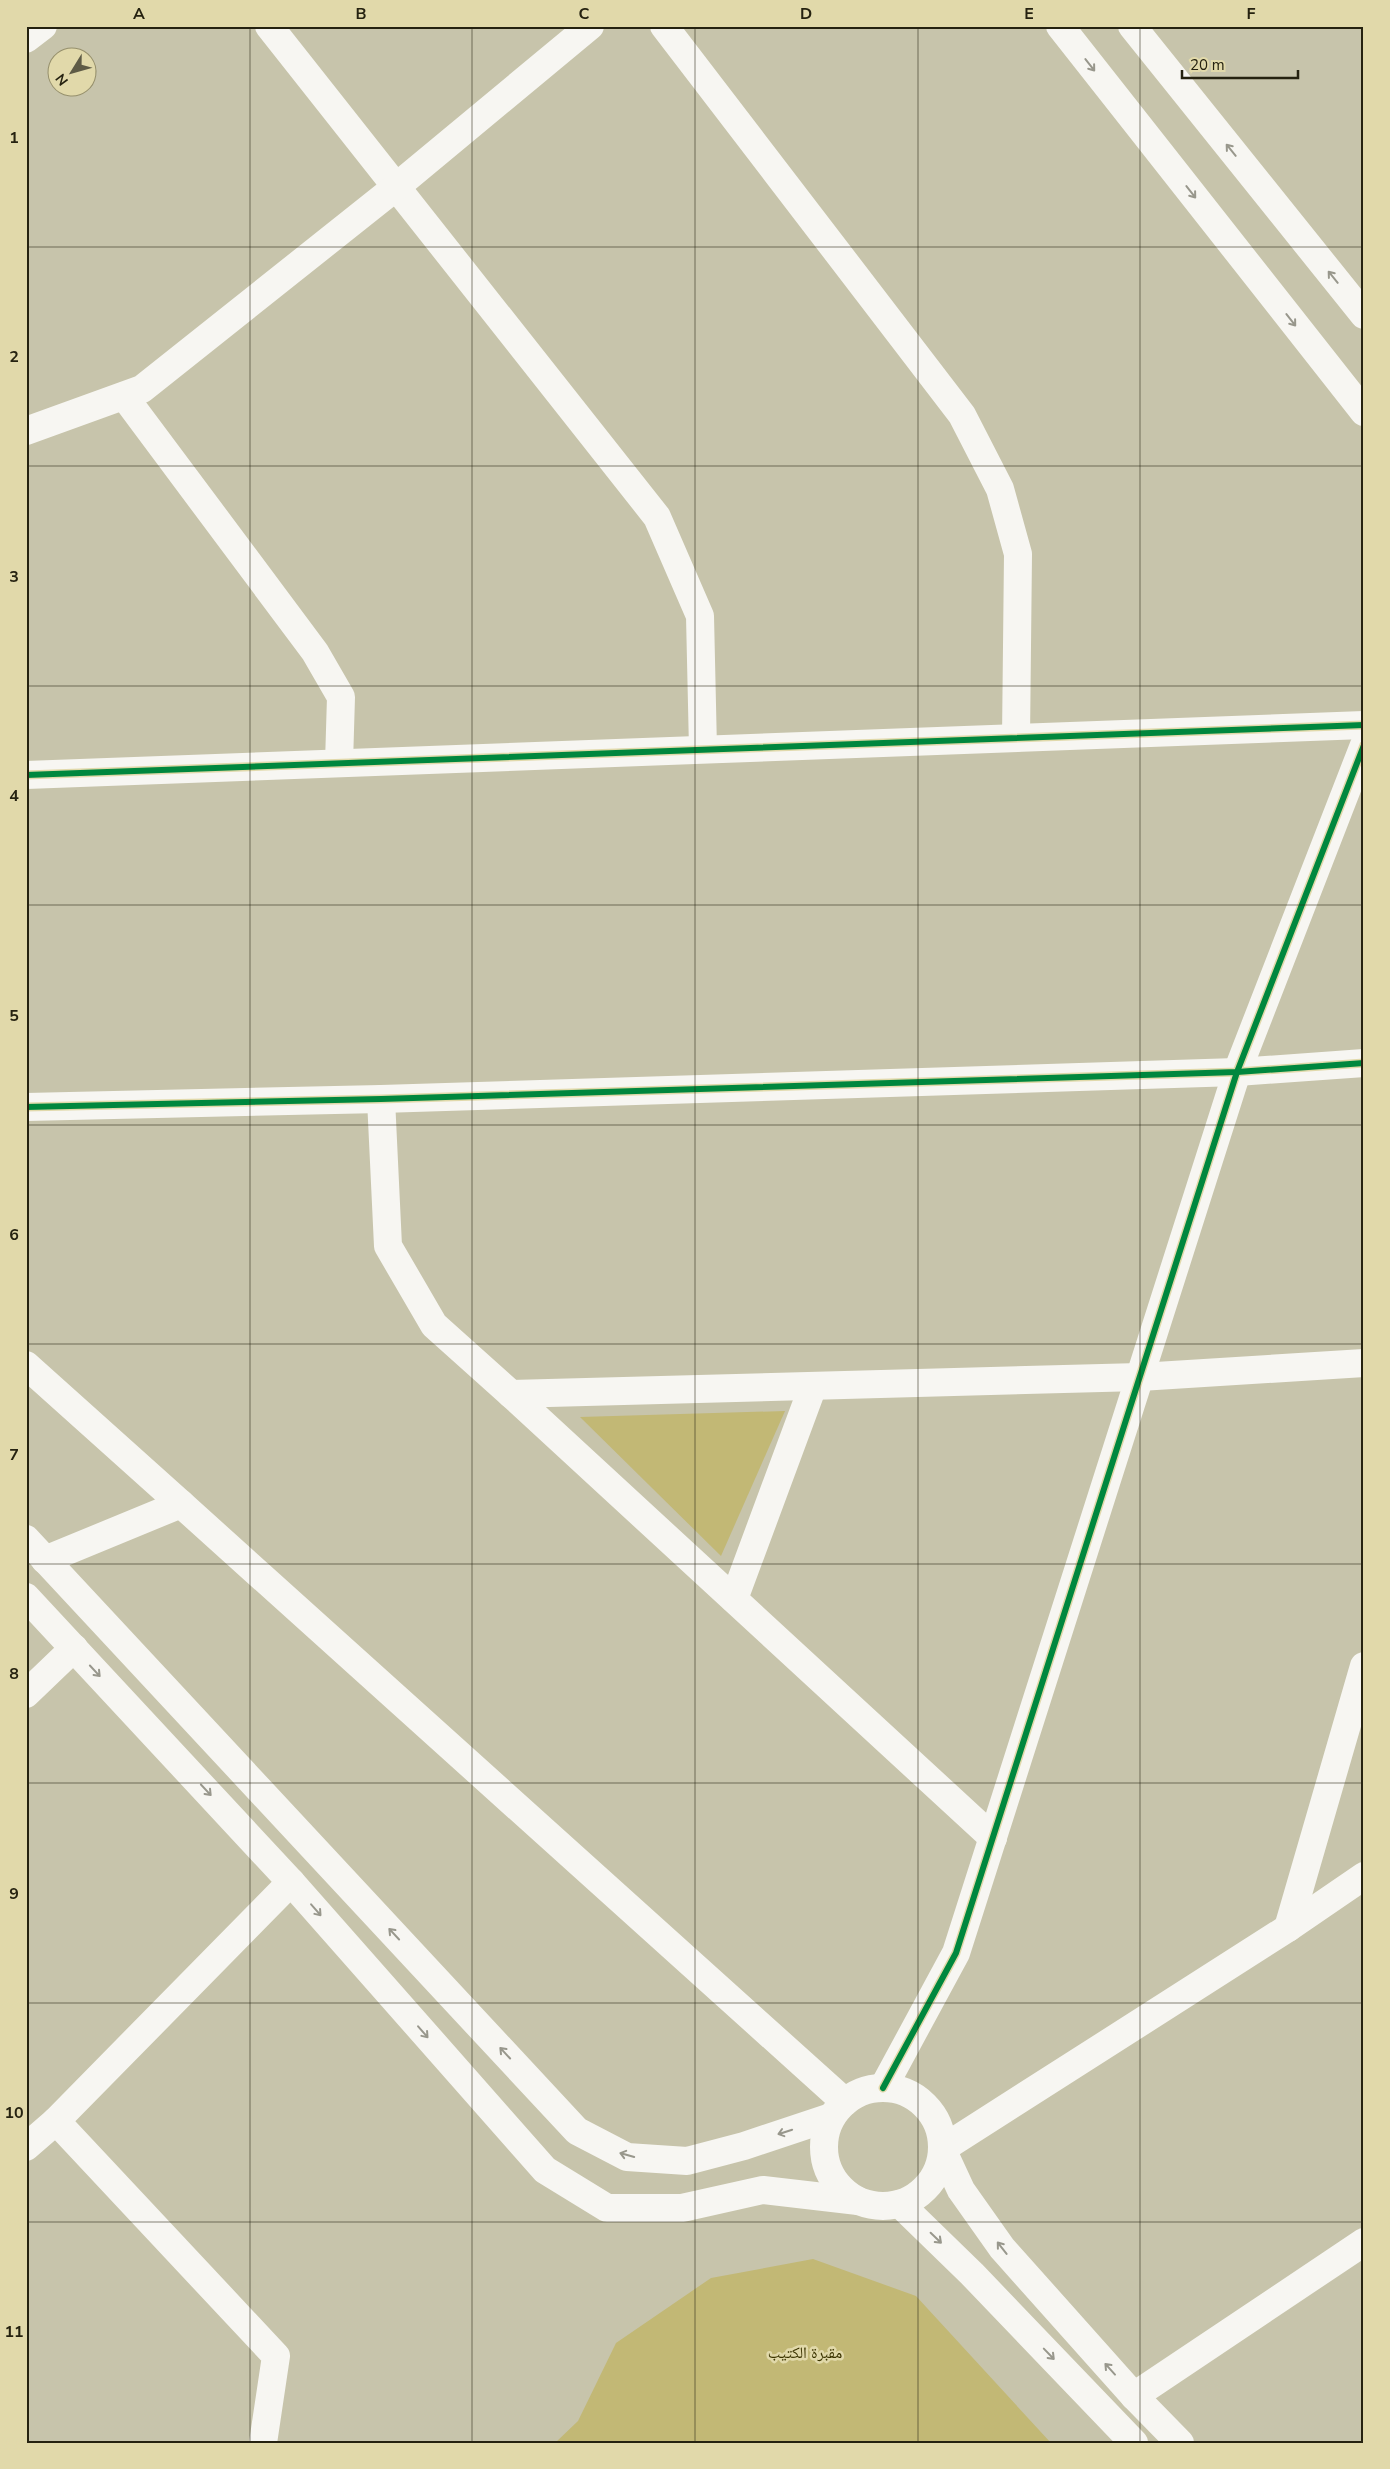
<svg xmlns="http://www.w3.org/2000/svg" width="1390" height="2469" font-family="'Nunito Sans','Noto Naskh Arabic',sans-serif">
<style>
.green{fill:#c2b875}
.lines{fill:none;stroke-linecap:round;stroke-linejoin:round}
.minor{stroke:#f7f6f2;stroke-width:28}
.secondary{stroke:#f7f6f2;stroke-width:28}
.cycleway-casing{stroke:#e1d9aa;stroke-width:9}
.cycleway{stroke:#00873e;stroke-width:6}
.oneway{stroke:#98978c}
.grid{fill:none;stroke:#252210;stroke-width:1;stroke-opacity:0.55}
.labels{text-anchor:middle;stroke-width:5;stroke-linejoin:round;paint-order:stroke}
.park-label{font-size:16px;fill:#3b3400;stroke:#e1d9aa}
.neatline{fill:none;stroke:#252210;stroke-width:2}
.grid-label{font-size:16px;text-anchor:middle;font-weight:bold;fill:#252210}
</style>
<rect width="100%" height="100%" fill="#c7c4ab"/>
<!-- green -->
<g class="green">
<path d="M785 1411 721 1556 580 1417Z"/>
<path d="M813 2259 916 2296 1051 2443H555L578 2421 616 2343 711 2278Z"/>
</g>
<g class="lines">
<!-- minor -->
<g class="minor">
<path d="M269 26 657 517 700 616 703 749"/>
<path d="M664 26 962 415 1000 489 1018 554 1016 738"/>
<path d="M26 39 43 26"/>
<path d="M124 396 315 652 341 697 339 763"/>
<path d="M26 431 142 389 396 187 590 26"/>
<path d="M26 775 1364 725"/>
<path d="M381 1099 388 1246 434 1325 511 1394 993 1838"/>
<path d="M26 1107 381 1099 1237 1072 1364 1063"/>
<path d="M26 1365 181 1504"/>
<path d="M511 1394 1140 1377 1364 1363"/>
<path d="M45 1560 181 1504 845 2102"/>
<path d="M734 1599 813 1386"/>
<path d="M26 1694 74 1648"/>
<path d="M1288 1928 1364 1666"/>
<path d="M883 2088 956 1953 1237 1072 1364 745"/>
<path d="M56 2121 276 2356 263 2443"/>
<path d="M26 2147 56 2121 291 1882"/>
<path d="M942 2149 1288 1928 1364 1876"/>
<path d="M1134 2396 1364 2242"/>
</g>
<!-- secondary -->
<g class="secondary">
<path d="M1060 26 1364 412"/>
<path d="M1132 26 1364 315"/>
<path d="M26 1539 577 2131 627 2157 687 2161 744 2146 831 2117"/>
<path d="M26 1597 291 1882 545 2170 607 2208H682L763 2190 858 2201"/>
<circle cx="883" cy="2147" r="59"/>
<path d="M942 2149 961 2190 1002 2248 1134 2396 1180 2443"/>
<path d="M900 2204 972 2274 1134 2443"/>
</g>
<!-- cycleway casing -->
<g class="cycleway-casing">
<g id="cycleway">
<path d="M26 775 1364 725"/>
<path d="M26 1107 381 1099 1237 1072 1364 1063"/>
<path d="M883 2088 956 1953 1237 1072 1364 745"/>
</g>
</g>
<!-- cycleway -->
<use href="#cycleway" class="cycleway"/>
</g>
<!-- one-way arrows -->
<defs><path id="oneway-shaft" d="M-6 0H5M1.5-3L5.5 0L1.5 3" fill="none" stroke-width="1.6" stroke-linecap="round" stroke-linejoin="round" transform="scale(1.25)"/></defs>
<g class="oneway">
<use href="#oneway-shaft" transform="translate(1090 65) rotate(52)"/>
<use href="#oneway-shaft" transform="translate(1231 150) rotate(-129)"/>
<use href="#oneway-shaft" transform="translate(1191 192) rotate(52)"/>
<use href="#oneway-shaft" transform="translate(1333 277) rotate(-129)"/>
<use href="#oneway-shaft" transform="translate(1291 320) rotate(52)"/>
<use href="#oneway-shaft" transform="translate(95 1671) rotate(47)"/>
<use href="#oneway-shaft" transform="translate(206 1790) rotate(47)"/>
<use href="#oneway-shaft" transform="translate(316 1910) rotate(49)"/>
<use href="#oneway-shaft" transform="translate(394 1934) rotate(-133)"/>
<use href="#oneway-shaft" transform="translate(423 2032) rotate(49)"/>
<use href="#oneway-shaft" transform="translate(505 2053) rotate(-133)"/>
<use href="#oneway-shaft" transform="translate(785 2132) rotate(162)"/>
<use href="#oneway-shaft" transform="translate(627 2155) rotate(-164)"/>
<use href="#oneway-shaft" transform="translate(936 2238) rotate(44)"/>
<use href="#oneway-shaft" transform="translate(1002 2248) rotate(-128)"/>
<use href="#oneway-shaft" transform="translate(1049 2354) rotate(46)"/>
<use href="#oneway-shaft" transform="translate(1110 2369) rotate(-132)"/>
</g>
<!-- grid -->
<path class="grid" d="M250 26V2443M472 26V2443M695 26V2443M918 26V2443M1140 26V2443M26 247H1364M26 466H1364M26 686H1364M26 905H1364M26 1125H1364M26 1344H1364M26 1564H1364M26 1783H1364M26 2003H1364M26 2222H1364"/>
<g class="labels">
<!-- park labels -->
<g class="park-label">
<text x="805" y="2358">مقبرة الكتيب</text>
</g>
</g>
<!-- border -->
<rect width="1390" height="2469" fill="none" stroke="#e1d9aa" stroke-width="55"/>
<!-- north arrow -->
<g transform="translate(72 72) rotate(233)"><circle r="24" fill="#e1d9aa" stroke="#96906c"/>
<path d="M0-4L9 19L0 12L-9 19Z" fill="#5e5b46"/>
<text y="-8" font-size="14" font-weight="bold" text-anchor="middle" fill="#252210">N</text>
</g>
<!-- scale -->
<path d="M1182 70v8h116v-8" fill="none" stroke="#252210" stroke-width="2.5"/>
<text x="1190" y="70" font-size="15" fill="#252210" stroke="#e1d9aa" stroke-width="4" paint-order="stroke">20 m</text>
<rect x="28" y="28" width="1334" height="2414" class="neatline"/>
<g class="grid-label">
<text x="139" y="19">A</text>
<text x="361" y="19">B</text>
<text x="584" y="19">C</text>
<text x="806" y="19">D</text>
<text x="1029" y="19">E</text>
<text x="1251" y="19">F</text>
<text x="14" y="143">1</text>
<text x="14" y="362">2</text>
<text x="14" y="582">3</text>
<text x="14" y="801">4</text>
<text x="14" y="1021">5</text>
<text x="14" y="1240">6</text>
<text x="14" y="1460">7</text>
<text x="14" y="1679">8</text>
<text x="14" y="1899">9</text>
<text x="14" y="2118">10</text>
<text x="14" y="2337">11</text>
</g>
</svg>
